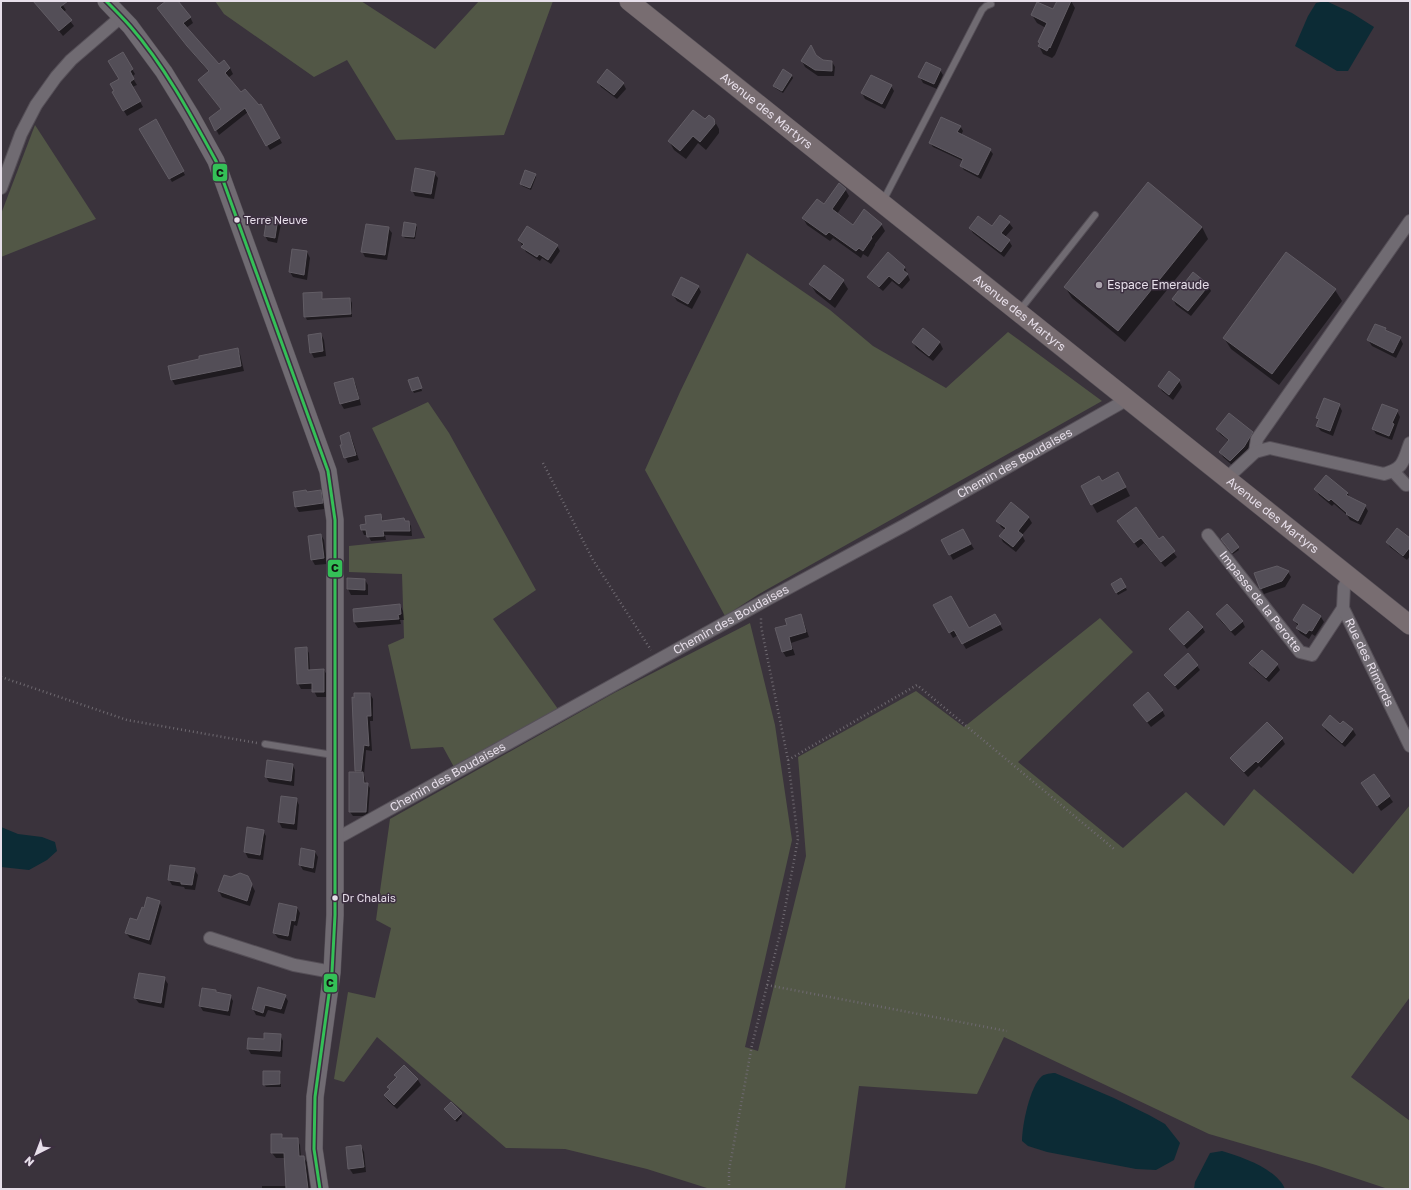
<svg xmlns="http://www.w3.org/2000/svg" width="1411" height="1190" font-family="'Golos Text',sans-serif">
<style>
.green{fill:#525746}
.water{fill:#0c2b35}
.shadow{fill:#0007}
.building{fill:#534e57;stroke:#625d65}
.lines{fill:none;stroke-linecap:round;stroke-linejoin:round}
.service-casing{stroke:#554f57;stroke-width:8}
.minor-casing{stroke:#554f57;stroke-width:14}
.secondary-casing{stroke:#554f57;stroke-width:18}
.primary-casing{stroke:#554f57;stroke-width:20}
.path{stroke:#6f6a71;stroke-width:2.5;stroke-dasharray:1 3;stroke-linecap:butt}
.service{stroke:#706b72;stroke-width:6}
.minor{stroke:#706b72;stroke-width:12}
.secondary{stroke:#706b72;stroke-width:17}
.primary{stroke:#786d71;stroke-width:19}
.bus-1-casing{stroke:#3c2f40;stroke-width:6}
.bus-1{stroke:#34c057;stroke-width:3}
.bus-dot{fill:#e7dfea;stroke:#3c2f40;stroke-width:1.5}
.poi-dot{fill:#aaa3ad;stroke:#3c2f40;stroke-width:1.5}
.labels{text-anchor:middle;stroke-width:3;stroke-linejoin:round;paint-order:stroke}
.bus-label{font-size:11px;fill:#e7dfea;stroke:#3c2f40;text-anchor:start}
.street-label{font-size:12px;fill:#e7dfea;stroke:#3c2f40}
.poi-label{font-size:12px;fill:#e7dfea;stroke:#3c2f40;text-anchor:start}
.line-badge{stroke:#3c2f40;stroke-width:1.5}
.pale-badge-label{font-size:11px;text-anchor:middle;font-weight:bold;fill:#111}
</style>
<rect width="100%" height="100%" fill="#3a333c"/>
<!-- green -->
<g class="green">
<path d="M215 1H361L435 49 479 1H553L504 135 396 140 347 60 314 77 224 14Z"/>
<path d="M35 125 96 219 1 257V214Z"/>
<path d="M747 253 830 310 873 346 946 388 1008 332 1102 401 759 594 725 616 645 470 680 392Z"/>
<path d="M428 402 449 433 536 590 493 619 558 709 454 767 443 747 411 749 388 645 404 638 402 574 349 572V546L425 538 372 428Z"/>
<path d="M1100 618 1133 652 1018 762 1123 848 1186 792 1224 826 1254 789 1353 874 1410 805V997L1351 1077 1410 1121V1189H1388L1316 1165 1209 1134 1004 1037 977 1094 859 1086 845 1189H710L647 1169 565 1149 506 1148 377 1037 344 1082 334 1079 348 992 375 998 391 928 376 920 390 819 614 693 750 623 775 725 792 840 745 1047 758 1051 806 856 798 757 916 691 964 727Z"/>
</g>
<!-- water -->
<g class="water">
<path d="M1326 1 1352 13 1374 27 1348 71H1337L1295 46 1308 16 1316 3Z"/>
<path d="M1 827 18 834 42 837 55 842 57 851 47 860 29 870 1 867Z"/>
<path d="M1055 1073 1114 1098 1149 1115 1165 1124 1180 1143 1174 1160 1156 1170 1136 1169 1047 1152 1028 1146 1022 1141C1022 1125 1030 1086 1042 1076 1045 1074 1051 1073 1055 1073Z"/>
<path d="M1222 1151C1242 1157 1277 1169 1285 1189H1194L1195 1182 1210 1153Z"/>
</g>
<!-- shadow -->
<g class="shadow">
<path d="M43 1H60L66 10 63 12 74 26 63 36 38 5Z"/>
<path d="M168 1H176L190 17 193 23 186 28 219 65 230 68 233 74 228 78 241 94 258 107 261 105 282 143 270 150 248 112 219 135 210 118 221 109 202 85 209 72 191 51 162 13Z"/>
<path d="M1058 1H1071L1075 8 1055 55 1052 58 1043 54 1039 46 1040 44 1039 42 1046 28 1037 23 1032 15 1053 11Z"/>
<path d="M122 53 135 74 132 77 137 85 132 87 143 107 127 116 113 93 116 91 120 79Z"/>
<path d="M816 56 823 61 832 62 835 67 834 76H818L805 67 802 61Z"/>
<path d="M940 70 943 75 937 89 923 83 920 77Z"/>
<path d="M792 76 793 78 783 93 775 88 774 86Z"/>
<path d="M598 82 623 83 626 89 617 99 601 87Z"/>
<path d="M891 86 894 91 885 109 865 99 862 93Z"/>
<path d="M714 120 719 129V133L706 150 698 143 686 159 674 150 669 141 705 121Z"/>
<path d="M155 121 185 175 172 182 140 129Z"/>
<path d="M960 126 963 131 961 135 990 150 993 154 981 179 964 170 961 166 963 161 933 147 930 143Z"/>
<path d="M434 173 438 178 434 199 415 196 412 190Z"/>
<path d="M535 175 536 177 531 190 522 186 521 184Z"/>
<path d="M1148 184 1202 227 1208 239 1125 342 1072 298 1065 287Z"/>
<path d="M845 189 849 196 837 214 854 226 881 224 885 231 875 244V245L868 257 863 254 861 258 833 238 830 241 807 225 803 218Z"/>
<path d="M278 219 281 224 277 243 268 241 265 236Z"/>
<path d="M1009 223 1013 228 1005 237 1009 241 1012 246 1004 257 973 233 970 228H992Z"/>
<path d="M415 225 417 227 415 239 405 238 403 236Z"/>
<path d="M388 228 392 233 387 260 365 257 362 251Z"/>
<path d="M519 240 557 246 560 251 551 264 542 258 540 261 526 252Z"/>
<path d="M307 252 310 258 307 280 293 277 290 272Z"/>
<path d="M888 254 905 268 910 280 902 289 892 281 883 291 872 282 869 277Z"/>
<path d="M843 281 848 289 835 308 816 293 811 285Z"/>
<path d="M1208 285 1211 291 1191 316 1176 305 1173 299Z"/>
<path d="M698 286 701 292 692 309 677 301 673 295Z"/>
<path d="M1335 290 1342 301 1279 385 1231 349 1224 338Z"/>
<path d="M321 293 323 300 350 299 352 303V317L307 320 305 316Z"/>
<path d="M1385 329 1386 332 1400 338 1403 344 1396 358 1372 346 1368 340Z"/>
<path d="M924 330 940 343 943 349 933 361 916 348 913 342Z"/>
<path d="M321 334 324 340 326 356 314 358 311 352Z"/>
<path d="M237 349 240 354 244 371 175 385 172 380 200 360Z"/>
<path d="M1169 373 1179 381 1182 387 1173 400 1162 391 1159 386Z"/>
<path d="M353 379 356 385 361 405 344 409 341 404Z"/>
<path d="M419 380 422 391 414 393 413 391Z"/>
<path d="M1339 405 1342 411 1333 436 1321 431 1317 426 1319 422 1317 418Z"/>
<path d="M1397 411 1400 417 1392 440 1376 434 1373 429Z"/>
<path d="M1217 429 1252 432 1255 438 1246 452 1233 466 1223 457 1220 452 1229 441 1220 434Z"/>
<path d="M349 434 352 439 359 460 348 463 341 446 343 445Z"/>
<path d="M1326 476 1348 494 1350 499 1365 506 1368 511 1361 525 1350 520 1347 515 1334 504 1332 506 1319 495 1316 489Z"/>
<path d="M1101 482H1123L1130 496 1097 513 1082 486Z"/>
<path d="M320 492 323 497 325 509 299 512 296 507 307 493Z"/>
<path d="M1011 504 1029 518 1032 523 1022 535 1025 541 1016 552 1003 542 1000 536 1005 530 1001 527 998 521Z"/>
<path d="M381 515 384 522 404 519 406 522H408L411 526 412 536 385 535 386 540 371 541 368 535H364L362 530 361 526 367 525Z"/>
<path d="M1122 526 1159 540 1162 538 1177 557 1165 567 1144 543 1138 548Z"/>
<path d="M962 530 974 549 953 560 943 541Z"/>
<path d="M321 535 324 540 327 564 315 565 312 560Z"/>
<path d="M1410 540V556L1407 560 1390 547 1387 542Z"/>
<path d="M1223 541 1238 548 1239 550 1233 554Z"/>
<path d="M1288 572 1291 577 1285 587 1264 594 1261 588Z"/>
<path d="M348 579 365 580 368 585V595H351L348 589Z"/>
<path d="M1120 580 1127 590 1118 595 1112 585Z"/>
<path d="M400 605 403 611 404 620H400L401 624 358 628 354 622V610Z"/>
<path d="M935 606 969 630 995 616 1003 630 966 649 958 635 953 638Z"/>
<path d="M1217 614 1242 621 1245 627 1235 636 1220 620Z"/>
<path d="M800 615 803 620 809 637 791 643 795 655 786 657 783 652 788 626Z"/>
<path d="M1321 617 1324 622 1315 636 1312 634 1309 639 1300 633 1297 628 1298 626 1294 620Z"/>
<path d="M1202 627 1205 632 1187 649 1171 629Z"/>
<path d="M306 648 309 653 310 671 324 670 327 675V697H317L313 689H301L298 683Z"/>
<path d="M1262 652 1277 665 1280 670 1269 682 1254 669 1251 663Z"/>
<path d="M1188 654 1200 670 1178 690 1166 675Z"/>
<path d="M370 694 373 699V721H370L372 751 366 750 364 775 366 784H367L370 788 368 816H353L350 812 357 773 356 771 355 699Z"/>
<path d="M1134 705 1162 710 1165 716 1151 727Z"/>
<path d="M1343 722 1353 730 1356 735 1345 747 1326 731 1323 725H1341Z"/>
<path d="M1267 723 1282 739 1285 744 1261 768 1259 766 1248 777 1235 763 1232 758Z"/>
<path d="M292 764 295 770 294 786 269 782 266 777Z"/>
<path d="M1374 775 1393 802 1381 811 1366 789Z"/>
<path d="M282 797 296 799 299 805 297 830 282 828 279 822Z"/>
<path d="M248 829 263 831 266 836 263 860 248 858 245 852Z"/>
<path d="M315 852 318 857 315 873 303 870 300 865Z"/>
<path d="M194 869 198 875 195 890 185 889 184 887 172 885 169 880Z"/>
<path d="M247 876 255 891 250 906 222 897 219 891 231 878Z"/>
<path d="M159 902 162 907 151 945 130 938 126 933 138 922 144 909Z"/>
<path d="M297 908 300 913 297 926 294 925 291 941 278 938 274 933Z"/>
<path d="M164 978 168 984 164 1008 139 1003 135 998Z"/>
<path d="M216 991 217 994 230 996 233 1001 230 1016 203 1011 200 1006Z"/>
<path d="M285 996 288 1001 284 1014 268 1010 265 1017 256 1015 253 1009Z"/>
<path d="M280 1035 283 1041 282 1057 251 1054 248 1049 265 1040Z"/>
<path d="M404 1067 418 1080 421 1085 397 1109 388 1101 385 1096 390 1090 388 1087 397 1078 395 1075Z"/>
<path d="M279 1072 281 1074V1087H266L264 1084Z"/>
<path d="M451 1104 462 1116 457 1122 445 1109Z"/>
<path d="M281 1135 284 1139H297L300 1145 301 1157H303L307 1162 310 1189H262V1186H287L285 1158H276L272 1153Z"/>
<path d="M361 1146 364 1152 366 1172 353 1174 349 1168Z"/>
</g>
<!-- building -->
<g class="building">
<path d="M33 1H68L60 7 72 20 59 31Z"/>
<path d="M166 1H178L191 17 183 23 219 64 224 60 230 68 225 73 241 92 245 89 259 105 261 104 280 138 266 146 245 108 215 131 209 118 221 109 198 80 209 71 187 46 157 8Z"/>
<path d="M1057 1H1071L1050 48 1049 47 1047 51 1038 46 1040 43 1038 42 1047 23 1031 15 1037 2 1053 9Z"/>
<path d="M811 45 816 55 823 60 832 61V71L815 70 801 61Z"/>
<path d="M123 52 133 69 130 71 134 79 130 82 141 101 123 111 112 92 114 91 110 84 119 79 108 61Z"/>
<path d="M926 62 941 69 934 84 918 77Z"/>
<path d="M607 69 624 83 614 95 597 82Z"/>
<path d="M783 69 792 75 782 91 773 86Z"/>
<path d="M871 75 892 85 882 104 861 93Z"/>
<path d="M693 110 705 119 709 115 714 119 715 124 700 142 693 136 680 151 668 141Z"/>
<path d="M941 117 961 126 957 132 991 149 978 175 960 166 963 159 929 143Z"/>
<path d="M156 119 184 171 169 179 139 129Z"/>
<path d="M415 168 435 172 431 194 411 191Z"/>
<path d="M525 170 536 174 530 188 520 184Z"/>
<path d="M1148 182 1202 227 1118 331 1064 287Z"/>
<path d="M839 183 846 189 832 209 853 225 864 209 882 224 871 237 872 238 863 251 859 248 856 251 829 232 826 235 802 218 817 199 824 204Z"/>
<path d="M1000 215 1010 222 1001 233 1010 240 1001 252 969 228 978 216 992 226Z"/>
<path d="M267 217 278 218 275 238 264 236Z"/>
<path d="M404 222 416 224 414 237 402 236Z"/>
<path d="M366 224 389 227 385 255 361 252Z"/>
<path d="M527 226 558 245 548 260 539 254 537 257 521 247 524 244 518 240Z"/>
<path d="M292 249 307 251 304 275 289 272Z"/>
<path d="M888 252 905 267 903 270 908 274 899 284 889 276 879 287 867 277Z"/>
<path d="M1286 252 1336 289 1272 374 1223 338Z"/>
<path d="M824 265 844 280 830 300 809 284Z"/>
<path d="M1193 272 1209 285 1188 311 1172 299Z"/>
<path d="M681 277 699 286 688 304 672 295Z"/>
<path d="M322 292V299L350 298 351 314 304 317 303 293Z"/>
<path d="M1375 324 1386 328 1385 330 1401 337 1393 353 1367 340Z"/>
<path d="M923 328 940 342 929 356 912 342Z"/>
<path d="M321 333 323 351 310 353 308 335Z"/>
<path d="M238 348 241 366 171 380 168 366 199 359V356Z"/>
<path d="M1169 371 1180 380 1169 395 1158 386Z"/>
<path d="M418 377 422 388 412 391 408 380Z"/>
<path d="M353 378 359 399 340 404 334 383Z"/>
<path d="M1324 398 1340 404 1330 431 1316 426 1319 419 1316 418Z"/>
<path d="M1382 404 1398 410 1392 423 1394 424 1389 436 1372 429Z"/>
<path d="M1229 413 1253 432 1244 447 1230 461 1219 452 1229 440 1216 429Z"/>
<path d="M349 432 356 455 344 458 340 445H342L340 436Z"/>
<path d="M1118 472 1126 487 1091 505 1081 486 1099 476 1102 481Z"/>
<path d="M1326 475 1348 493 1346 495 1366 505 1358 521 1346 514 1347 513 1331 499 1329 501 1314 489Z"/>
<path d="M306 490 307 492 321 490 323 503 295 507 293 492Z"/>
<path d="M1011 502 1029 517 1018 531 1023 535 1013 547 999 536 1006 528 996 521Z"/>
<path d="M1136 507 1159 539 1163 536 1175 551 1161 562 1141 538 1134 543 1117 521Z"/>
<path d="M381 514 382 521 404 518 405 521H409L410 531H383L384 536 367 537 366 530H361L360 525 366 524 365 516Z"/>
<path d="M1397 528 1410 538V547L1403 556 1386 542Z"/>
<path d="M963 529 971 544 949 555 941 540Z"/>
<path d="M1228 533 1239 547 1232 553 1221 539Z"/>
<path d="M321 534 324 558 311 560 308 536Z"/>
<path d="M1277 566 1289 571 1282 581 1260 589 1254 573Z"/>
<path d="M347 578 365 579V590L347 589Z"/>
<path d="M1121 578 1126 587 1116 593 1111 584Z"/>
<path d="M951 596 969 628 995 614 1001 624 962 644 954 630 949 633 933 605Z"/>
<path d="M400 604 401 614 398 615 399 619 354 622 353 609Z"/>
<path d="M1227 604 1243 621 1231 631 1216 614Z"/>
<path d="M1303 604 1321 616 1312 631 1309 630 1306 634 1296 628 1299 624 1293 620Z"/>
<path d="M1188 611 1203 627 1184 645 1169 629Z"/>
<path d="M801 614 806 632 789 637 792 649 782 652 775 628 787 625 785 619Z"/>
<path d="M307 647 308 670 324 669V692H312V683L297 684 295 648Z"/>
<path d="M1262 650 1278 664 1266 678 1249 663Z"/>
<path d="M1188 653 1198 665 1175 686 1164 675Z"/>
<path d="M1148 692 1163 710 1147 722 1133 705Z"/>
<path d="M354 693H370L371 716H367L369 746 364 745 361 771H355L352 697 354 698Z"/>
<path d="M1330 715 1340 724 1343 721 1353 729 1342 743 1322 725Z"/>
<path d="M1267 722 1283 738 1258 763 1256 761 1244 772 1230 758Z"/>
<path d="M267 760 293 764 291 781 265 777Z"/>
<path d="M349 772H363L364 783H368L366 812H349Z"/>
<path d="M1374 774 1390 796 1377 806 1361 783Z"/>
<path d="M281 796 297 798 294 824 278 822Z"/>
<path d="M247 827 264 830 260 855 244 852Z"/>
<path d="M301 848 315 851 313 868 299 865Z"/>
<path d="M170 865 195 868 192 885 181 884V882L168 880Z"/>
<path d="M240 873 248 876 252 884 247 901 218 891 224 875 231 877Z"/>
<path d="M147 897 160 901 149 940 125 933 130 918 137 920 142 907 144 908Z"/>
<path d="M279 903 297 907 295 921 291 920 288 936 273 933Z"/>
<path d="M139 973 165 977 161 1003 134 998Z"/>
<path d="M258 987 286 995 281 1009 265 1005 263 1013 252 1009Z"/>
<path d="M202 988 216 990V992L231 995 228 1011 199 1006Z"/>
<path d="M264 1033 281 1034 280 1051 247 1049 248 1038 264 1039Z"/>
<path d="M404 1065 418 1079 394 1105 384 1095 390 1089 387 1087 397 1077 394 1075Z"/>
<path d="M263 1071H280V1084L263 1085Z"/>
<path d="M451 1102 462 1113 455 1120 444 1109Z"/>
<path d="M271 1134H282V1138H298L299 1156H304L308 1189H286L284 1153H271Z"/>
<path d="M361 1145 364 1167 348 1169 346 1147Z"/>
</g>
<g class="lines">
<!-- service casing -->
<g class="service-casing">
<g id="service">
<path d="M883 201 982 10 986 6 991 4"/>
<path d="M1020 310 1095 215"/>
<path d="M265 744 333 755"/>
</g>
</g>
<!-- minor casing -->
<g class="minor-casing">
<g id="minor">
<path d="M1 188 21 134 36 105 56 77 71 60 121 17"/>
<path d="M1255 452 1257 439 1410 221"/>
<path d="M1393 471 1406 485"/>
<path d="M1227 478 1255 452 1270 448 1384 474C1404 468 1403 462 1410 443"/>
<path id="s1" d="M1208 535 1300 652 1312 655 1343 608"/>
<path id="s2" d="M1350 576 1344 587 1343 608 1410 746"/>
<path id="s3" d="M334 840 768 599 905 525 1128 399"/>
<path d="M210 938 294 965 332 972"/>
</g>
</g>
<!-- secondary casing -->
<g class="secondary-casing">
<path id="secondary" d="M106 1 130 26 164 72 191 116 216 161 328 471 335 520V915L332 972 315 1097 314 1149 320 1189"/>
</g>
<!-- primary casing -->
<g class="primary-casing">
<g id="primary">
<path id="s4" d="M629 1 1410 625"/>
</g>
</g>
<!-- path -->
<g class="path">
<path d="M543 463 593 560 651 650"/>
<path d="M1 677 127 720 257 743"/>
<path d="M788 760 917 685 1114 849"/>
<path d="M767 985 1007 1031"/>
<path d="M729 1189V1170L752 1045 781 930 798 839 788 760 761 626V616"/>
</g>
<!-- service -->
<use href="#service" class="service"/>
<!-- minor -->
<use href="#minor" class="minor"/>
<!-- secondary -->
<use href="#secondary" class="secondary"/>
<!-- primary -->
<use href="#primary" class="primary"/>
<!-- bus-1 casing -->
<g class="bus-1-casing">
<path id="bus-1" d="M106 1C114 9 122 17 130 26 164 65 191 115 216 161L328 471 335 520V915L332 972 315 1097 314 1149 320 1189"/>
</g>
<!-- bus-1 -->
<use href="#bus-1" class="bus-1"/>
</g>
<!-- markers -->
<g class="bus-dot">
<circle cx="237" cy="220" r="3.5"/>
<circle cx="335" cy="898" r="3.5"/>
</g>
<circle class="poi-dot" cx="1099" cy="285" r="4"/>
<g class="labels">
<!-- bus labels -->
<g class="bus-label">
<text x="244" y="224">Terre Neuve</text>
<text x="342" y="902">Dr Chalais</text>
</g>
<!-- street labels -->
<g class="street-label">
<text dy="4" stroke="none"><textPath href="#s4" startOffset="176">Avenue des Martyrs</textPath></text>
<text dy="4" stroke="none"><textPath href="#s4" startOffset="500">Avenue des Martyrs</textPath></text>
<text dy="4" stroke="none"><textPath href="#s3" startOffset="778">Chemin des Boudaises</textPath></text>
<text dy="4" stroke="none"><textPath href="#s4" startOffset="824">Avenue des Martyrs</textPath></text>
<text dy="4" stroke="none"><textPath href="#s1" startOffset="85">Impasse de la Perotte</textPath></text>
<text dy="4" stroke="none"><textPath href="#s3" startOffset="454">Chemin des Boudaises</textPath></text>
<text dy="4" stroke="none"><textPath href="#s2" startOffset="94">Rue des Rimords</textPath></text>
<text dy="4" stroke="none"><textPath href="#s3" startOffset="130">Chemin des Boudaises</textPath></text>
</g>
<!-- poi labels -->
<g class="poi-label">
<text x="1107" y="289">Espace Emeraude</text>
</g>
</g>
<g class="line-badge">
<rect x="212" y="163" width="16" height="19" rx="4" fill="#34c057"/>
<rect x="327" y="559" width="16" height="19" rx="4" fill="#34c057"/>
<rect x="323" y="973" width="15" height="20" rx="4" fill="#34c057"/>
</g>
<g class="pale-badge-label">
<text x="220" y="177">C</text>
<text x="335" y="572">C</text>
<text x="330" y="987">C</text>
</g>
<!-- border -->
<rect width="1411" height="1190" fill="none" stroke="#e7dfea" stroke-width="4"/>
<!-- north arrow -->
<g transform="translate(36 1154) rotate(222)" stroke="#3c2f40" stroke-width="3" paint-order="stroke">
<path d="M0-3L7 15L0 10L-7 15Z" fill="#e7dfea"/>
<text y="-6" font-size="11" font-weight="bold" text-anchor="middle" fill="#e7dfea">N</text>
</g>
</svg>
